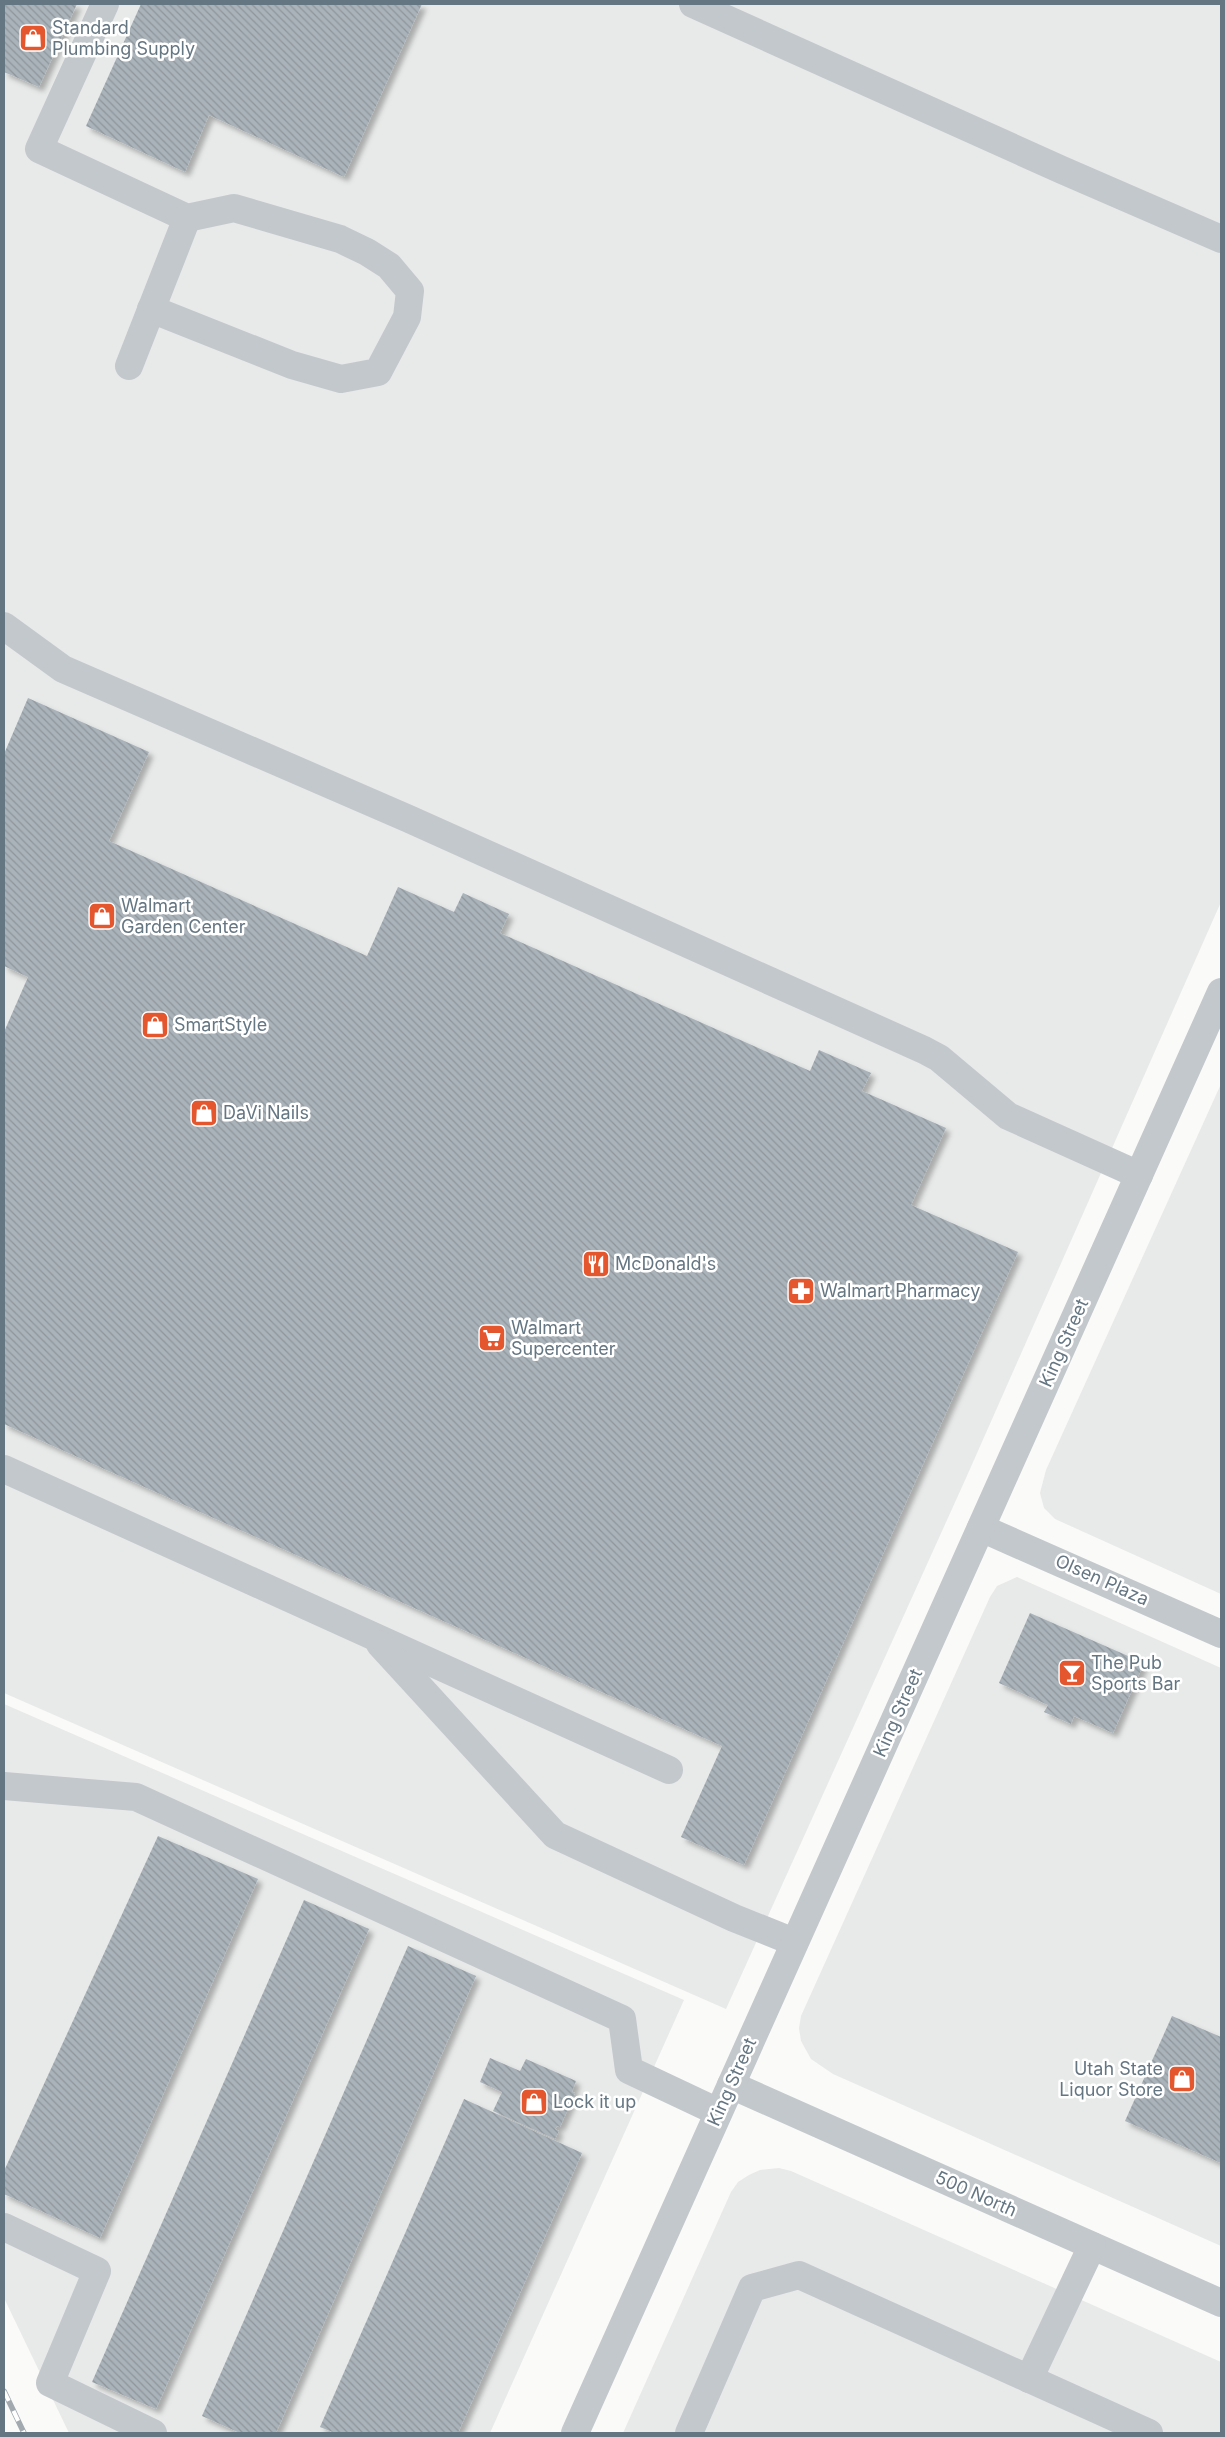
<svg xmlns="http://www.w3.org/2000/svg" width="1225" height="2437" font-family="Inter,sans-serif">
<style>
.built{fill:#e8e9e9}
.building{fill:url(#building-back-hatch);filter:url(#shadow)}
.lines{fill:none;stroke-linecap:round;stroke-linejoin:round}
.minor{stroke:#c3c8cc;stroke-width:28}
.rail-casing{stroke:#a2aab0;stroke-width:5.5}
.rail{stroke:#fff;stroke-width:4;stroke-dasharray:11;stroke-linecap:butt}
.labels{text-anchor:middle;stroke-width:5;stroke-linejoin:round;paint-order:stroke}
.poi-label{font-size:18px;fill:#657683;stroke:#fff;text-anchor:start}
.street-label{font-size:18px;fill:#657683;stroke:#fff}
</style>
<defs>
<pattern id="building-back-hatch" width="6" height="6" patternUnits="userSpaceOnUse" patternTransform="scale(1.25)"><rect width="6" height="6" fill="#aab3b9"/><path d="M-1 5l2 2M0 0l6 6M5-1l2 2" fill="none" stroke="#8e969c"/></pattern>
<filter id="shadow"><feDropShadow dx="4.5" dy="4.5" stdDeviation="2.5" flood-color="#0004"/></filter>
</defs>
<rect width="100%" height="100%" fill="#fafaf8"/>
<!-- built -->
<g class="built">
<path d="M4 4H1221V902L966 1478 726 2009 4 1693Z"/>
<path d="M1221 1084V1594L1055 1519 1044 1508 1040 1493 1046 1470Z"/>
<path d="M1017 1577 1221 1668V2246L833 2074 811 2059 801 2041 799 2028 801 2016 990 1597 997 1586Z"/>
<path d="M4 1704 684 2000 490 2433H69L4 2298Z"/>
<path d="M779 2168 791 2171 1221 2362V2433H623L731 2192 738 2182 749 2175 760 2170Z"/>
</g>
<!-- building -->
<g class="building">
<path d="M4 4H77L39 87 4 72Z"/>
<path d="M141 4H422L344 177 209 115 185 172 86 126Z"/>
<path d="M28 698 149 752 109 841 367 956 398 887 454 912 463 893 509 914 500 933 810 1071 819 1050 871 1073 862 1091 946 1128 911 1205 1018 1252 744 1865 681 1837 722 1746 4 1424V1032L28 977 4 966V754Z"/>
<path d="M1030 1613 1144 1663 1113 1733 1074 1716 1071 1724 1044 1712 1048 1705 999 1683Z"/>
<path d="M158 1836 258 1879 100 2238 4 2194V2171Z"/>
<path d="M304 1900 369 1929 156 2409 92 2382Z"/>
<path d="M408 1946 476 1976 276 2433H240L202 2416Z"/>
<path d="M1172 2016 1221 2037V2163L1125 2121Z"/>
<path d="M490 2058 520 2071 526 2059 576 2081 572 2092 575 2093 560 2127 557 2126 555 2129 559 2131 555 2139 493 2111 502 2092 480 2082Z"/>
<path d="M464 2099 582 2153 458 2433H335L320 2427Z"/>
</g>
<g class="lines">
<!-- minor -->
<g class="minor">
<path d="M105 4 39 149 187 218 129 366"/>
<path d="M693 4 1062 170 1221 239"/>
<path d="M151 309 292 365 341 379 378 372 407 317 410 291 389 266 367 252 340 239 234 208 187 218"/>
<path d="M4 626 63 669 409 819 924 1050 939 1058 1008 1116 1139 1175"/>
<path d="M4 1469 669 1770"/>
<path d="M981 1528 1221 1634"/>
<path d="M380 1644 555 1835 734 1918 794 1942"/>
<path d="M4 1786 136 1797 622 2019 629 2070 718 2112"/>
<path d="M731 2085 1221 2303"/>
<path d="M4 2227 97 2271 50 2383 153 2433"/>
<path d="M1029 2379 1092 2246"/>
<path d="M575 2433 1221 992"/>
<path d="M689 2433 752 2288 799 2275 1149 2433"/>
</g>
<!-- rail casing -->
<g class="rail-casing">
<path id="rail" d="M4 2391 24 2433"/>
</g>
<!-- rail -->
<use href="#rail" class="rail"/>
</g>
<!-- icons -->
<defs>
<g id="shop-square" transform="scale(1.4375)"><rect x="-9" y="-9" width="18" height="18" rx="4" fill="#e4572e" stroke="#fff"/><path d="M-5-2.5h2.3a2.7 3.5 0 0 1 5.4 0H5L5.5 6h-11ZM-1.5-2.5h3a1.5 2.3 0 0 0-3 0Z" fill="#fff"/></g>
<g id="restaurant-square" transform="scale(1.4375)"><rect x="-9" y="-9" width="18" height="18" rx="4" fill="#e4572e" stroke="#fff"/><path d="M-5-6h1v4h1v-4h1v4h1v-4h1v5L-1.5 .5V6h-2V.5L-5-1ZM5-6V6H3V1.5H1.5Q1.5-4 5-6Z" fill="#fff"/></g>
<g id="pharmacy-square" transform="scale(1.4375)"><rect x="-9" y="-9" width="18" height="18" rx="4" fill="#e4572e" stroke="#fff"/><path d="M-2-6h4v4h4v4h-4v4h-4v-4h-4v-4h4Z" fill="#fff"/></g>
<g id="supermarket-square" transform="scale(1.4375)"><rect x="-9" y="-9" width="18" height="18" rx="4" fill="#e4572e" stroke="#fff"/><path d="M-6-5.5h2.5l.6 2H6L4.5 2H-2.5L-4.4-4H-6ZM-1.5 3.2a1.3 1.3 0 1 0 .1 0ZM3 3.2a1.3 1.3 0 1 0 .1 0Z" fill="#fff"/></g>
<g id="bar-square" transform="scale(1.4375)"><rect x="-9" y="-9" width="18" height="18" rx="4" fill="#e4572e" stroke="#fff"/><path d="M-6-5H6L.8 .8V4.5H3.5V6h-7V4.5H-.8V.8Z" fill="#fff"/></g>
</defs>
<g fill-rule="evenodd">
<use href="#shop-square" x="33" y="38"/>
<use href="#shop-square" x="102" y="916"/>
<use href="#shop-square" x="155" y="1025"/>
<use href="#shop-square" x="204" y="1113"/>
<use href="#restaurant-square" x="596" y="1264"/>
<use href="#pharmacy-square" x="801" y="1291"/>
<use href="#supermarket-square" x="492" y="1338"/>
<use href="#bar-square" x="1072" y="1673"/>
<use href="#shop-square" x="1182" y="2079"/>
<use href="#shop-square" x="534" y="2102"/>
</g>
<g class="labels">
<!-- poi labels -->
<g class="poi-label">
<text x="52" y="34">Standard<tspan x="52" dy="21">Plumbing Supply</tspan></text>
<text x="121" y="912">Walmart<tspan x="121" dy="21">Garden Center</tspan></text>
<text x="174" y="1031">SmartStyle</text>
<text x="223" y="1119">DaVi Nails</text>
<text x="615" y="1270">McDonald's</text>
<text x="820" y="1297">Walmart Pharmacy</text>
<text x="511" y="1334">Walmart<tspan x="511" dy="21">Supercenter</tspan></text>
<text x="1091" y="1669">The Pub<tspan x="1091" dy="21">Sports Bar</tspan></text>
<text x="1163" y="2075" text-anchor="end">Utah State<tspan x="1163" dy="21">Liquor Store</tspan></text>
<text x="553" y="2108">Lock it up</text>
</g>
<!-- street labels -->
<g class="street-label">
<text transform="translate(1064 1343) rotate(-66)" y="6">King Street</text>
<text transform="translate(1102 1580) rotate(24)" y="6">Olsen Plaza</text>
<text transform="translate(898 1713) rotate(-66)" y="6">King Street</text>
<text transform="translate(732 2082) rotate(-66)" y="6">King Street</text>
<text transform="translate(976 2194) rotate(24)" y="6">500 North</text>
</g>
</g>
<!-- border -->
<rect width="1225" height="2437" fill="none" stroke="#657683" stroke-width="10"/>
</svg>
